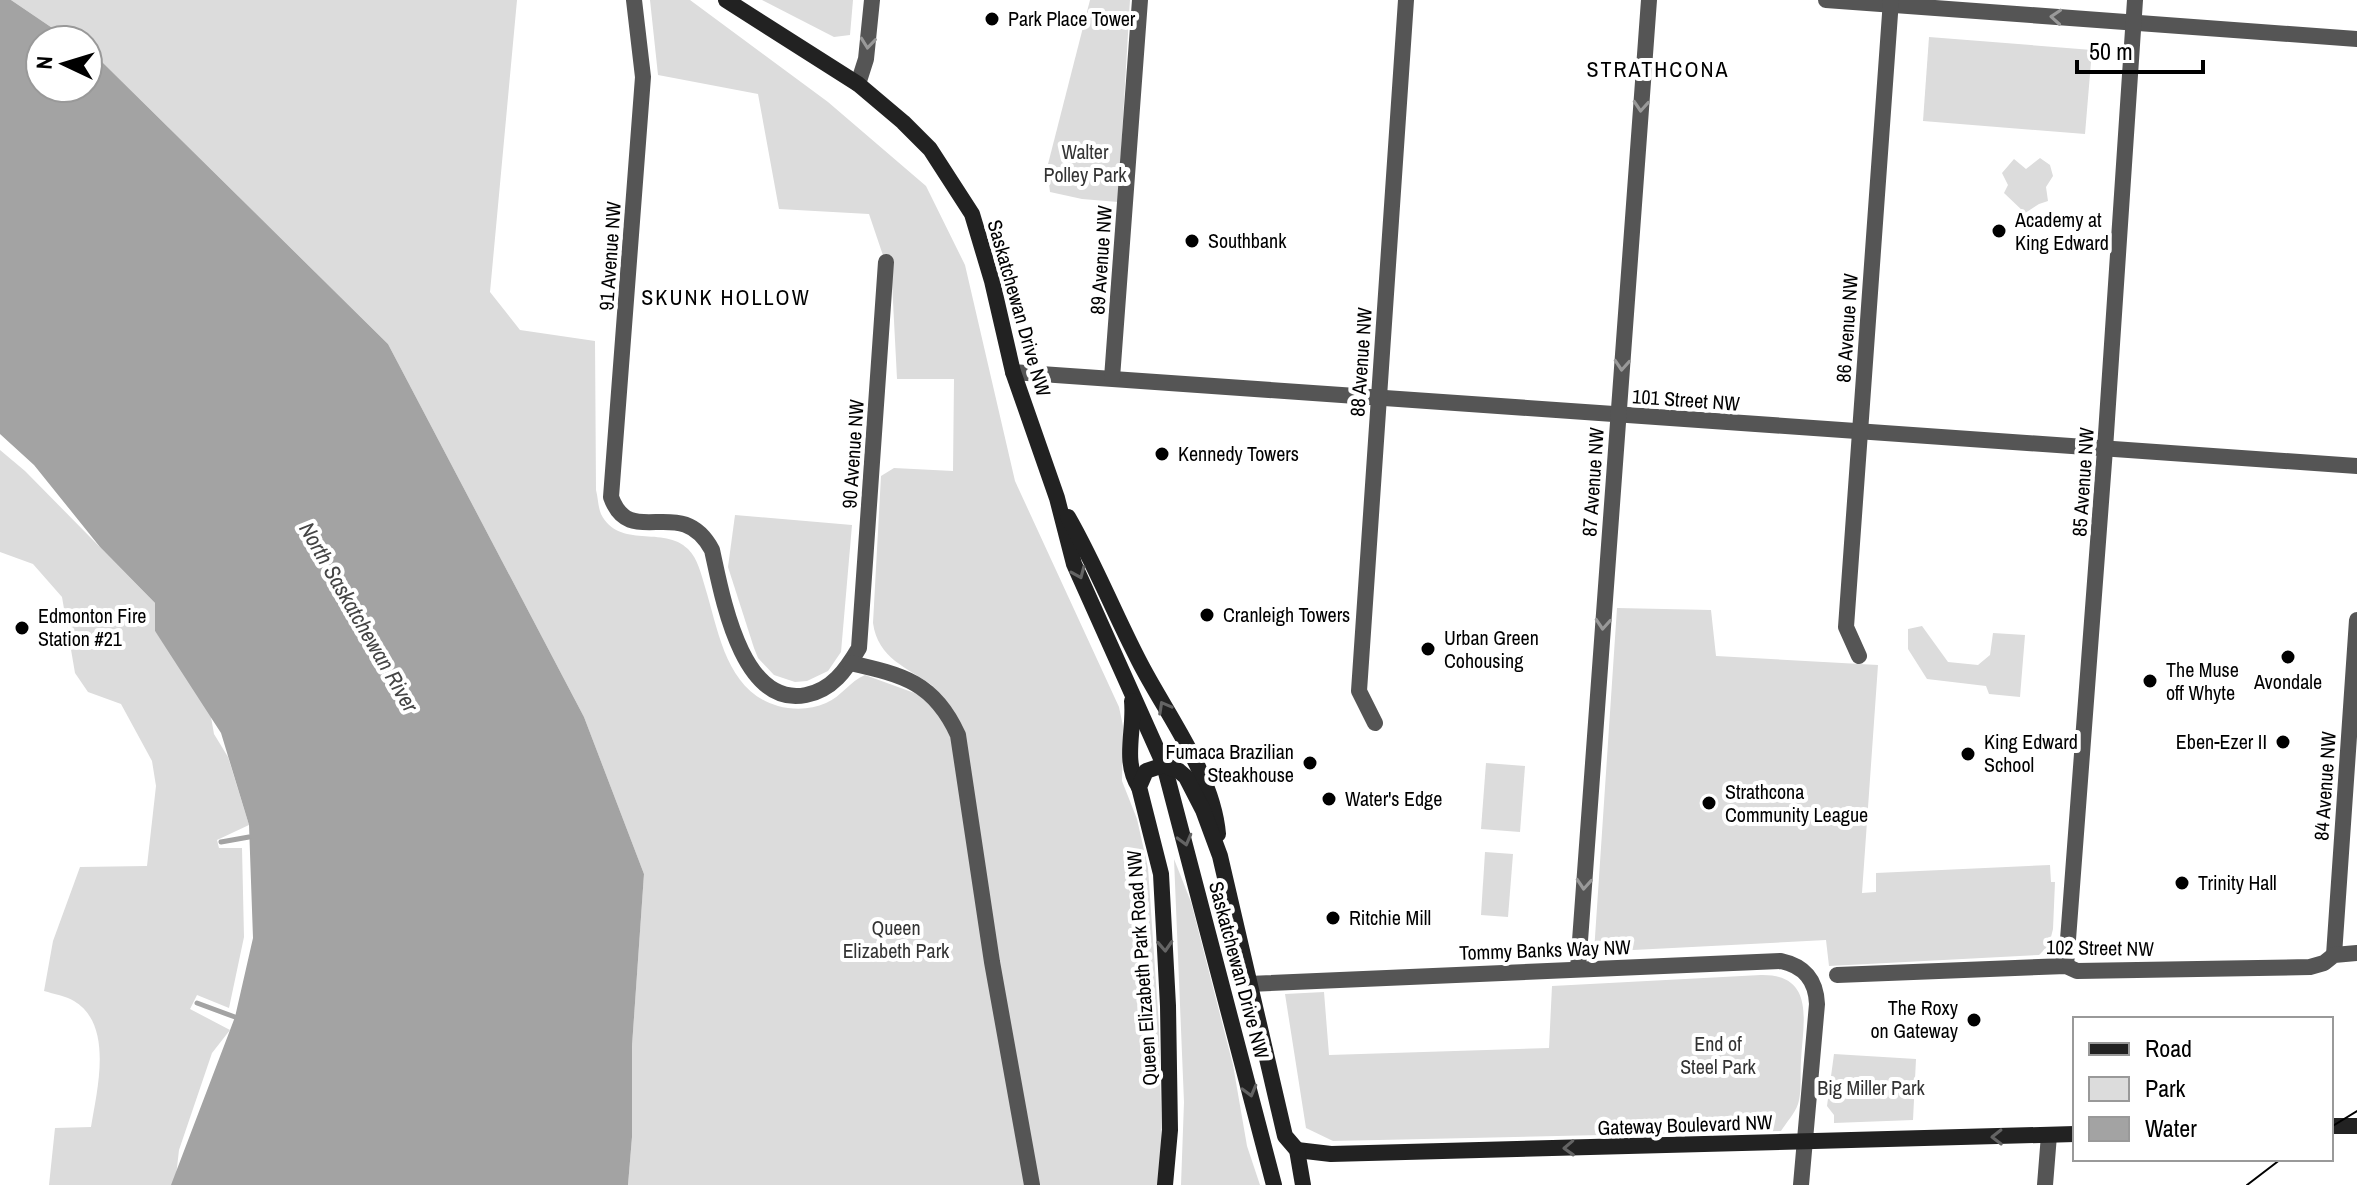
<svg xmlns="http://www.w3.org/2000/svg" width="2357" height="1185" font-family="'Archivo Narrow',sans-serif">
<style>
.green{fill:#dcdcdc}
.water{fill:#a3a3a3}
.lines{fill:none;stroke-linecap:round;stroke-linejoin:round}
.stream{stroke:#a3a3a3;stroke-width:5}
.minor{stroke:#555;stroke-width:16}
.secondary{stroke:#222;stroke-width:16}
.tram{stroke:#000;stroke-width:2}
.oneway{stroke:#999}
.oneway2{stroke:#646464}
.poi-dot{fill:#000;stroke:#fff;stroke-width:3}
.labels{text-anchor:middle;stroke-width:8;stroke-linejoin:round;paint-order:stroke}
.poi-label{font-size:20px;fill:#000;stroke:#fff;text-anchor:start}
.park-label{font-size:20px;fill:#333;stroke:#fff}
.street-label{font-size:20px;fill:#000;stroke:#fff}
.neighbourhood-label{font-size:22px;letter-spacing:2px;fill:#000;stroke:#fff}
.water-label{font-size:22px;font-style:italic;fill:#444;stroke:#fff}
</style>
<rect width="100%" height="100%" fill="#fff"/>
<!-- green -->
<g class="green">
<path d="M11 0H517L490 292 520 330 595 341 596 490C598 497 598 507 601 514 619 550 664 525 688 549 698 559 701 574 705 587 719 632 726 691 778 706 793 710 811 710 826 703 841 697 850 681 865 675L920 695 933 686C907 667 878 659 873 623L881 476 894 468 953 471 954 379H897L892 282 869 214 779 209 758 94 658 75 650 0H690L828 102 926 186 965 265 1015 481 1119 707 1123 726 1122 781 1137 819 1148 868 1159 1026 1162 1149 1159 1185H628L632 1137V1046L644 874 584 717 388 344 98 58 88 52V40H70Z"/>
<path d="M762 0H853L850 35 834 37Z"/>
<path d="M1090 0H1130L1118 202 1082 199 1050 192 1047 168Z"/>
<path d="M1929 37 2092 50 2085 134 1923 121Z"/>
<path d="M2040 158 2050 165 2053 176 2046 187 2048 201 2039 204 2025 213 2004 193 2008 185 2002 173 2014 159 2026 169Z"/>
<path d="M0 450 25 471 155 603V631L196 689 211 717 214 734 228 757 249 825 217 840 219 848H242L244 937 229 1008 197 995 190 1009 230 1030 212 1053 179 1150 175 1185H49L55 1128 91 1127C97 1090 114 1025 74 1001 66 996 54 994 44 991L53 941 80 867 147 866 156 786 152 761 121 704 88 692 75 673 62 597 33 564 0 552Z"/>
<path d="M735 515 852 525 841 652 828 671 807 681 795 682 774 675 758 658 754 648 728 567Z"/>
<path d="M1617 608 1711 610 1716 656 1878 665 1862 893 1876 892V873L2050 865 2051 882H2055L2053 929 2049 945 2039 955 1829 966 1826 940 1594 952Z"/>
<path d="M1922 626 1948 662 1978 665 1990 655 1993 633 2025 635 2020 697 1989 694 1986 686 1927 679 1908 649V629Z"/>
<path d="M1486 763 1525 766 1520 832 1481 829Z"/>
<path d="M1485 852 1513 854 1508 917 1481 915Z"/>
<path d="M1174 859 1191 902 1233 1065 1247 1146 1260 1185H1181L1184 1102Z"/>
<path d="M1761 975C1816 974 1803 1023 1801 1060 1800 1074 1802 1092 1798 1104 1795 1113 1786 1123 1781 1131L1333 1141 1306 1128 1285 994 1324 992 1329 1055 1549 1048 1552 986Z"/>
<path d="M1834 1054 1916 1059 1913 1120 1834 1123V1115L1827 1106Z"/>
</g>
<!-- water -->
<path class="water" d="M0 0H11L70 40H40V88H88V52L98 58 388 344 584 717 644 874 632 1046V1137L628 1185H171L235 1017 253 938 249 825 221 733 155 631V603L100 547 34 465 0 434Z"/>
<g class="lines">
<!-- stream -->
<g class="stream">
<path d="M221 842 249 837"/>
<path d="M197 1003 235 1017"/>
</g>
<!-- minor -->
<g class="minor">
<path d="M634 0 643 77 611 497C630 551 681 492 712 550 722 595 741 708 806 695 832 690 846 670 859 648L886 262"/>
<path d="M1826 0 2357 39"/>
<path d="M858 84 866 59 872 0"/>
<path d="M1013 372 2357 466"/>
<path d="M1112 378 1140 0"/>
<path d="M1859 656 1846 627 1891 0"/>
<path d="M850 663C903 675 934 682 958 735L992 962 1032 1185"/>
<path d="M1375 723 1359 691 1406 0"/>
<path d="M2334 955 2357 620"/>
<path d="M2066 966 2105 449 2135 0"/>
<path d="M1578 968 1649 0"/>
<path d="M1837 975 2066 966 2077 971 2310 967 2324 963 2334 955 2357 953"/>
<path d="M1249 984 1781 961C1804 966 1816 980 1817 1004L1801 1185"/>
<path d="M2045 1185 2049 1135"/>
</g>
<!-- secondary -->
<g class="secondary">
<path d="M726 0 858 84 903 122 930 149 972 214 992 281 1013 372 1057 498 1074 564 1164 765 1274 1185"/>
<path d="M1068 517C1095 564 1114 613 1139 661 1166 714 1213 774 1218 834"/>
<path d="M1132 701C1135 730 1122 761 1139 787"/>
<path d="M2331 1126H2357"/>
<path d="M1297 1150 1331 1154 2075 1134"/>
<path d="M1165 1185 1170 1130 1168 1006 1161 874 1139 787 1146 771 1164 765 1179 771 1186 777 1203 810 1220 856 1285 1136 1297 1150 1303 1185"/>
</g>
<!-- tram -->
<g class="tram">
<path d="M2331 1127 2357 1111"/>
<path d="M2247 1185 2281 1159"/>
</g>
</g>
<!-- one-way arrows -->
<defs><path id="oneway-chevron" d="M-2-3.5L2.5 0L-2 3.5" fill="none" stroke-width="1.6" stroke-linecap="round" stroke-linejoin="round" transform="scale(2)"/></defs>
<g class="oneway">
<use href="#oneway-chevron" transform="translate(2056 17) rotate(-176)"/>
<use href="#oneway-chevron" transform="translate(868 43) rotate(96)"/>
<use href="#oneway-chevron" transform="translate(1641 106) rotate(94)"/>
<use href="#oneway-chevron" transform="translate(1622 365) rotate(94)"/>
<use href="#oneway-chevron" transform="translate(1603 624) rotate(94)"/>
<use href="#oneway-chevron" transform="translate(1584 884) rotate(94)"/>
</g>
<g class="oneway2">
<use href="#oneway-chevron" transform="translate(1079 573) rotate(67)"/>
<use href="#oneway-chevron" transform="translate(1164 707) rotate(-119)"/>
<use href="#oneway-chevron" transform="translate(1185 840) rotate(75)"/>
<use href="#oneway-chevron" transform="translate(1165 946) rotate(87)"/>
<use href="#oneway-chevron" transform="translate(1250 1091) rotate(75)"/>
<use href="#oneway-chevron" transform="translate(1997 1137) rotate(179)"/>
<use href="#oneway-chevron" transform="translate(1569 1148) rotate(178)"/>
</g>
<!-- markers -->
<g class="poi-dot">
<circle cx="992" cy="19" r="8"/>
<circle cx="1999" cy="231" r="8"/>
<circle cx="1192" cy="241" r="8"/>
<circle cx="1162" cy="454" r="8"/>
<circle cx="1207" cy="615" r="8"/>
<circle cx="22" cy="628" r="8"/>
<circle cx="1428" cy="649" r="8"/>
<circle cx="2288" cy="657" r="8"/>
<circle cx="2150" cy="681" r="8"/>
<circle cx="2283" cy="742" r="8"/>
<circle cx="1968" cy="754" r="8"/>
<circle cx="1310" cy="763" r="8"/>
<circle cx="1329" cy="799" r="8"/>
<circle cx="1709" cy="803" r="8"/>
<circle cx="2182" cy="883" r="8"/>
<circle cx="1333" cy="918" r="8"/>
<circle cx="1974" cy="1020" r="8"/>
</g>
<g class="labels">
<!-- poi labels -->
<g class="poi-label">
<text x="1008" y="26">Park Place Tower</text>
<text x="2015" y="227">Academy at<tspan x="2015" dy="23">King Edward</tspan></text>
<text x="1208" y="248">Southbank</text>
<text x="1178" y="461">Kennedy Towers</text>
<text x="1223" y="622">Cranleigh Towers</text>
<text x="38" y="623">Edmonton Fire<tspan x="38" dy="23">Station #21</tspan></text>
<text x="1444" y="645">Urban Green<tspan x="1444" dy="23">Cohousing</tspan></text>
<text x="2166" y="677">The Muse<tspan x="2166" dy="23">off Whyte</tspan></text>
<text x="2288" y="689" text-anchor="middle">Avondale</text>
<text x="1984" y="749">King Edward<tspan x="1984" dy="23">School</tspan></text>
<text x="2267" y="749" text-anchor="end">Eben-Ezer II</text>
<text x="1294" y="759" text-anchor="end">Fumaca Brazilian<tspan x="1294" dy="23">Steakhouse</tspan></text>
<text x="1725" y="799">Strathcona<tspan x="1725" dy="23">Community League</tspan></text>
<text x="1345" y="806">Water's Edge</text>
<text x="2198" y="890">Trinity Hall</text>
<text x="1349" y="925">Ritchie Mill</text>
<text x="1958" y="1015" text-anchor="end">The Roxy<tspan x="1958" dy="23">on Gateway</tspan></text>
</g>
<!-- park labels -->
<g class="park-label">
<text x="1085" y="159">Walter<tspan x="1085" dy="23">Polley Park</tspan></text>
<text x="896" y="935">Queen<tspan x="896" dy="23">Elizabeth Park</tspan></text>
<text x="1718" y="1051">End of<tspan x="1718" dy="23">Steel Park</tspan></text>
<text x="1871" y="1095">Big Miller Park</text>
</g>
<!-- street labels -->
<g class="street-label">
<text transform="translate(610 256) rotate(-86)" y="7">91 Avenue NW</text>
<text transform="translate(1101 260) rotate(-86)" y="7">89 Avenue NW</text>
<text transform="translate(1019 308) rotate(74)" y="7">Saskatchewan Drive NW</text>
<text transform="translate(1847 328) rotate(-86)" y="7">86 Avenue NW</text>
<text transform="translate(1361 362) rotate(-86)" y="7">88 Avenue NW</text>
<text transform="translate(1686 400) rotate(4)" y="7">101 Street NW</text>
<text transform="translate(853 454) rotate(-86)" y="7">90 Avenue NW</text>
<text transform="translate(1593 482) rotate(-86)" y="7">87 Avenue NW</text>
<text transform="translate(2083 482) rotate(-86)" y="7">85 Avenue NW</text>
<text transform="translate(2325 786) rotate(-86)" y="7">84 Avenue NW</text>
<text transform="translate(2100 948) rotate(1)" y="7">102 Street NW</text>
<text transform="translate(1545 950) rotate(-2)" y="7">Tommy Banks Way NW</text>
<text transform="translate(1142 968) rotate(-94)" y="7">Queen Elizabeth Park Road NW</text>
<text transform="translate(1239 970) rotate(75)" y="7">Saskatchewan Drive NW</text>
<text transform="translate(1685 1125) rotate(-2)" y="7">Gateway Boulevard NW</text>
</g>
<!-- neighbourhood labels -->
<g class="neighbourhood-label">
<text x="1658" y="77">STRATHCONA</text>
<text x="726" y="305">SKUNK HOLLOW</text>
</g>
<!-- water labels -->
<g class="water-label">
<text transform="translate(359 617) rotate(60)" y="8">North Saskatchewan River</text>
</g>
</g>
<!-- legend -->
<rect x="2073" y="1017" width="260" height="144" fill="#ffffff" stroke="#999999" stroke-width="2"/>
<rect x="2089" y="1043" width="40" height="12" fill="#222222" stroke="#999999" stroke-width="2"/>
<text x="2145" y="1057" font-size="24" fill="#000000">Road</text>
<rect x="2089" y="1077" width="40" height="24" fill="#dcdcdc" stroke="#999999" stroke-width="2"/>
<text x="2145" y="1097" font-size="24" fill="#000000">Park</text>
<rect x="2089" y="1117" width="40" height="24" fill="#a3a3a3" stroke="#999999" stroke-width="2"/>
<text x="2145" y="1137" font-size="24" fill="#000000">Water</text>
<!-- north arrow -->
<g transform="translate(64 64) rotate(274)"><circle r="38" fill="#ffffff" stroke="#999999" stroke-width="2"/>
<path d="M0-6L14 30L0 20L-14 30Z" fill="#000000"/>
<text y="-12" font-size="22" font-weight="bold" text-anchor="middle" fill="#000000">N</text>
</g>
<!-- scale -->
<path d="M2077 60v12h126v-12" fill="none" stroke="#000000" stroke-width="4"/>
<text x="2089" y="60" font-size="24" fill="#000000" stroke="#ffffff" stroke-width="6" paint-order="stroke">50 m</text>
</svg>
